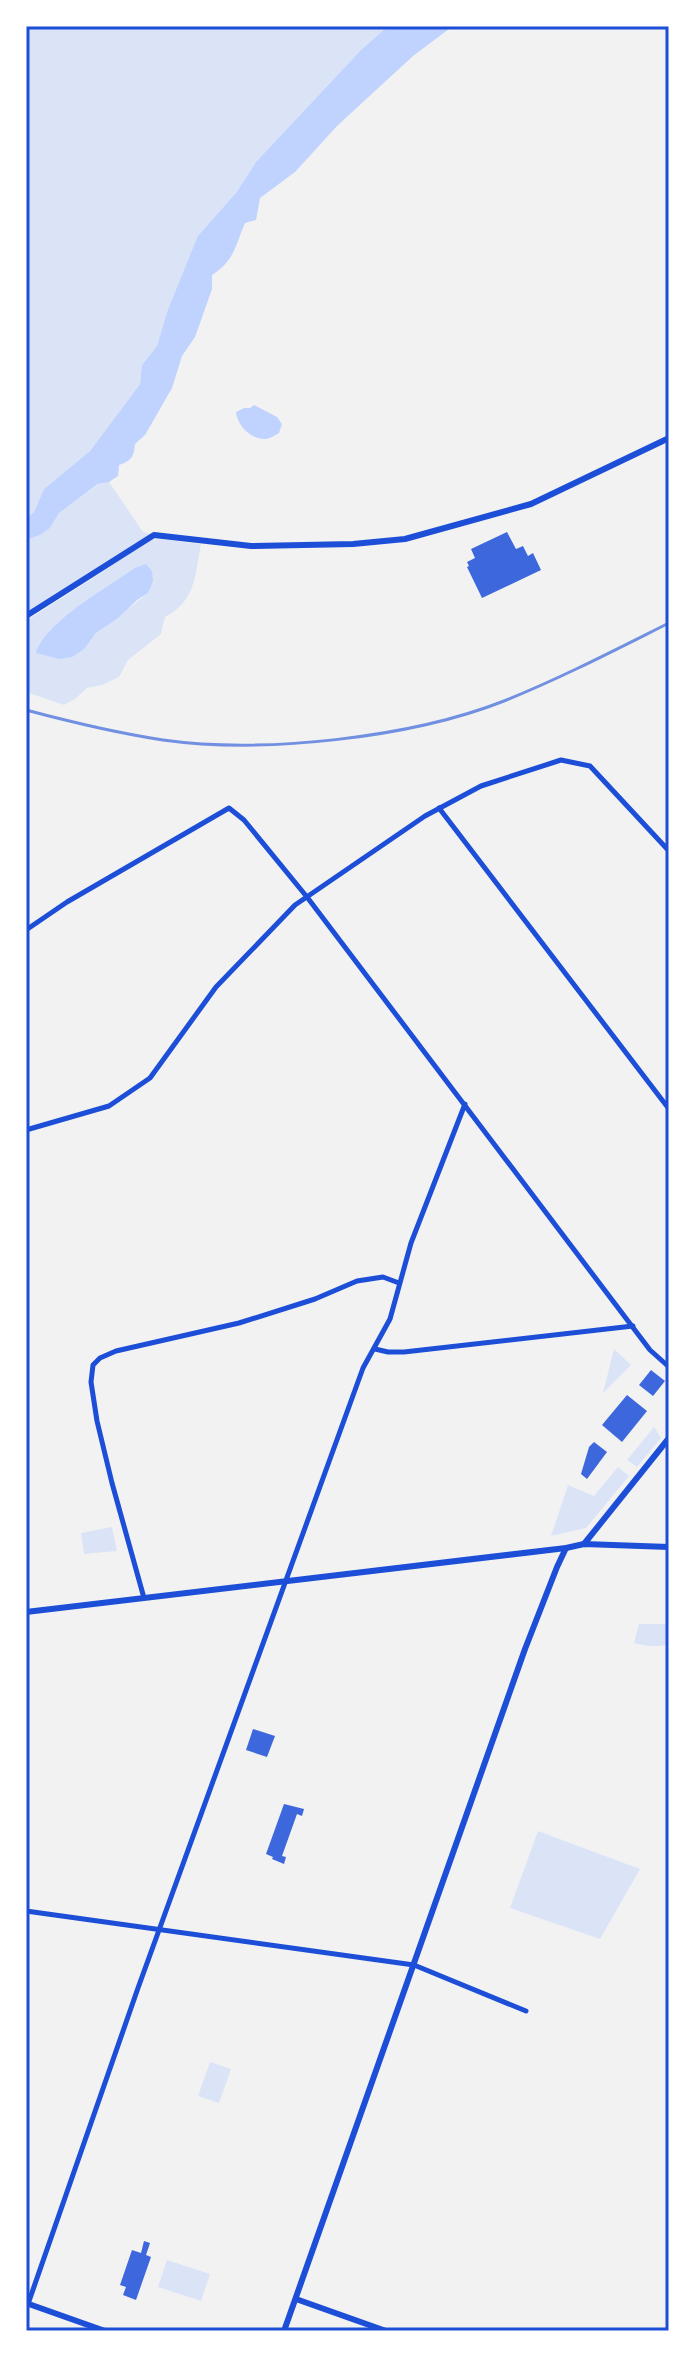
<svg xmlns="http://www.w3.org/2000/svg" width="695" height="2357" font-family="'Roboto Condensed',sans-serif">
<style>
.green{fill:#dbe4f7;fill-rule:evenodd}
.water{fill:#bfd3fe}
.building{fill:#3d67dc}
.lines{fill:none;stroke-linecap:round;stroke-linejoin:round}
.minor{stroke:#1d4ed8;stroke-width:5}
.tertiary{stroke:#1d4ed8;stroke-width:6}
.rail{stroke:#7290e2;stroke-width:3}
.neatline{fill:none;stroke:#1d4ed8;stroke-width:3}
</style>
<rect width="100%" height="100%" fill="#f2f2f2"/>
<!-- green -->
<g class="green">
<path d="M26 26H388L361 50 256 162 183 275 167 312 157 346 142 365 140 384 90 451 44 489 34 512 26 519Z"/>
<path d="M109 482 143 532 154 535 26 616V540L40 535 50 528 59 513 99 484Z"/>
<path d="M160 539 201 544C195 575 196 601 165 617L161 634 128 660 119 677 102 685 87 688 75 699 64 705 26 692V621L152 540ZM115 582 148 593 95 635 47 634 69 614Z"/>
<path d="M614 1349 631 1365 603 1393Z"/>
<path d="M654 1427 661 1438 637 1467 627 1460Z"/>
<path d="M618 1467 629 1476 586 1528 551 1536 568 1485 594 1496Z"/>
<path d="M112 1527 117 1551 84 1554 81 1533Z"/>
<path d="M639 1624H669V1644C656 1648 646 1646 634 1643Z"/>
<path d="M538 1831 640 1869 600 1939 510 1908Z"/>
<path d="M210 2062 231 2069 219 2103 198 2096Z"/>
<path d="M167 2260 210 2274 201 2301 158 2287Z"/>
</g>
<!-- water -->
<g class="water">
<path d="M388 26H453L413 56 337 126 295 172 260 198 256 220 245 223C235 246 235 260 212 275V289L195 337 182 356 172 388 145 435 135 444C134 457 131 461 119 465L118 476 109 482 98 484 59 513 50 528 40 535 26 540V519L34 512 44 489 90 451 140 384 142 365 157 346 167 312 198 236 236 193 256 162 361 50Z"/>
<path d="M254 405 277 417 282 424 279 433C275 435 271 438 266 439 251 440 237 425 236 412L244 408H250Z"/>
<path d="M146 564 152 571 153 581 148 593 137 600 118 618 95 634 84 649 72 657 59 659 36 653C45 622 108 587 135 568Z"/>
</g>
<!-- building -->
<g class="building">
<path d="M507 532 516 549 523 546 528 556 533 553 541 570 482 598 467 567 469 566 467 562 475 558 471 549Z"/>
<path d="M651 1370 665 1381 653 1396 639 1385Z"/>
<path d="M627 1395 647 1411 622 1442 602 1425Z"/>
<path d="M594 1442 607 1452 587 1479 581 1474 589 1447Z"/>
<path d="M253 1729 275 1736 267 1757 246 1750Z"/>
<path d="M284 1804 304 1809 302 1816 297 1814 282 1856 286 1857 284 1864 272 1859 273 1857 266 1854Z"/>
<path d="M144 2241 150 2243 146 2255 151 2257 136 2300 123 2295 126 2287 120 2285 132 2250 141 2253Z"/>
</g>
<g class="lines">
<!-- minor -->
<g class="minor">
<path d="M439 808 669 1109"/>
<path d="M26 930 67 902 229 808 244 820 307 897 650 1350 669 1367"/>
<path d="M26 1130 109 1106 150 1078 216 987 295 905 425 816 481 786 561 760 590 766 669 851"/>
<path d="M375 1349 388 1352H404L633 1326"/>
<path d="M144 1598 112 1483 97 1421 91 1382 93 1365 100 1358 116 1351 239 1323 315 1299 357 1281 383 1277 399 1283"/>
<path d="M26 1911 414 1965 526 2011"/>
<path d="M28 2304 138 1988 363 1368 390 1319 411 1243 465 1104"/>
</g>
<!-- tertiary -->
<g class="tertiary">
<path d="M26 616 154 535 251 546 353 544 405 539 531 504 669 438"/>
<path d="M584 1544 669 1438"/>
<path d="M26 1612 566 1548 584 1544 669 1547"/>
<path d="M296 2299 386 2331"/>
<path d="M26 2303 105 2331"/>
<path d="M284 2331 525 1649 557 1567 566 1548"/>
</g>
<!-- rail -->
<path class="rail" d="M26 710C71 722 117 733 163 740 263 754 410 738 504 701 561 678 615 650 669 623"/>
</g>
<!-- border -->
<rect width="695" height="2357" fill="none" stroke="#ffffff" stroke-width="56"/>
<rect x="28" y="28" width="639" height="2301" class="neatline"/>
</svg>
